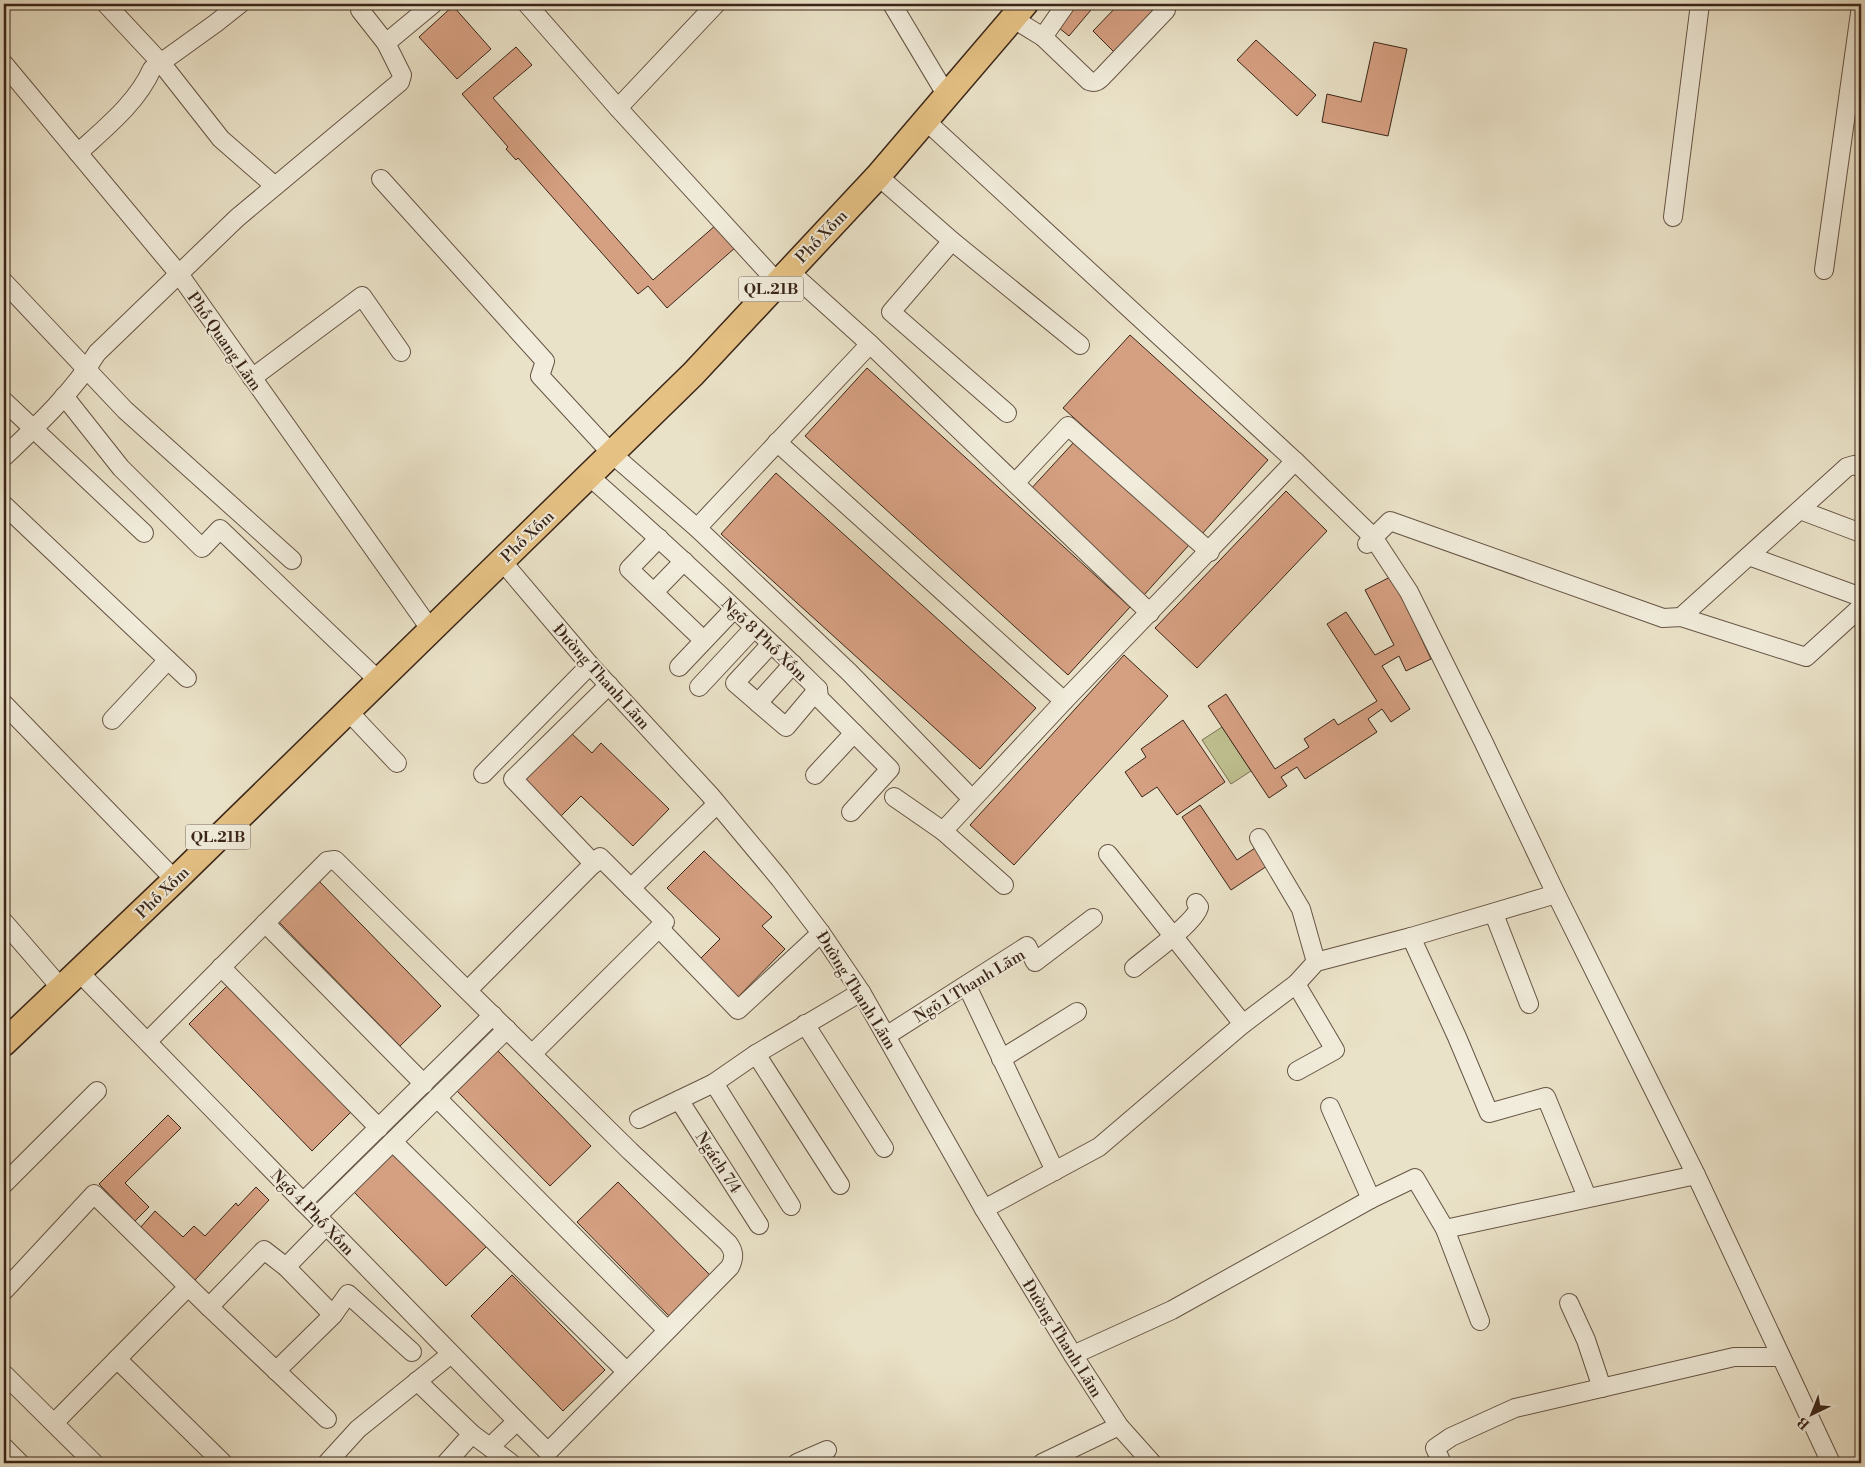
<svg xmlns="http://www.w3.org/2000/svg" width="1865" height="1467" font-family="'Libre Bodoni',serif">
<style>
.green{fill:#bfc090;stroke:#7c7254}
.building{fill:#d59f81;stroke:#3a2518}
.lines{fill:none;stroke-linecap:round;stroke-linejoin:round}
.minor-casing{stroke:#665444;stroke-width:20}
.highway-casing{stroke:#3a2518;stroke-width:28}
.minor{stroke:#f1ecdb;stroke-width:18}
.highway{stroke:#e5c184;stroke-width:25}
.labels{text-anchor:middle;stroke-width:4;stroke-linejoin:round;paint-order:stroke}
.shield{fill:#f1ecdb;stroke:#716152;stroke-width:1}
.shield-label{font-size:15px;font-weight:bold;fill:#3a2518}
.street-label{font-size:16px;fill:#3a2518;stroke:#f1ecdb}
</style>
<rect width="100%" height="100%" fill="#eae2c8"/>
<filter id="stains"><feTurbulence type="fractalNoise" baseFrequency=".004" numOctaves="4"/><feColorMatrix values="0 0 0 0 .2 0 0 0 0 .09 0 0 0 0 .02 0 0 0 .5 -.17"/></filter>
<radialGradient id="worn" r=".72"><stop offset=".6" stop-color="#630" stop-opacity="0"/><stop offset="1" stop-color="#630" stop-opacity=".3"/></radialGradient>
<!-- green -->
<path class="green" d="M1222 727 1251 771 1231 784 1202 740Z"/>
<!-- building -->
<g class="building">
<path d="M1061 4H1096L1069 36 1048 19Z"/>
<path d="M1119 4H1162L1115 53 1093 31Z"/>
<path d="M453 6 491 49 457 79 419 37Z"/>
<path d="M1256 40 1316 95 1297 116 1237 60Z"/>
<path d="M1374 42 1407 49 1388 136 1322 122 1327 94 1361 102Z"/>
<path d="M516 47 532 65 493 98 653 280 716 225 736 247 667 308 648 286 638 294 518 158 516 160 506 149 508 147 462 94Z"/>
<path d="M1130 335 1268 460 1202 534 1063 408Z"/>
<path d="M867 368 1130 607 1068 675 805 436Z"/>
<path d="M1075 441 1189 545 1144 595 1029 491Z"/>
<path d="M776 473 1036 708 980 769 721 534Z"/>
<path d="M1286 491 1327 531 1197 668 1155 628Z"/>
<path d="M1392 576 1431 659 1406 671 1399 656 1382 666 1410 709 1391 722 1382 709 1368 719 1377 732 1305 779 1297 767 1281 777 1287 786 1269 798 1208 706 1226 694 1275 769 1309 747 1304 739 1334 719 1338 725 1377 701 1327 624 1346 612 1375 655 1394 645 1365 590Z"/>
<path d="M1124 655 1168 696 1014 865 970 825Z"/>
<path d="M1183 720 1225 782 1177 815 1157 787 1142 797 1125 772 1146 757 1141 749Z"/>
<path d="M569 731 592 753 601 743 669 809 633 846 581 796 558 819 519 782Z"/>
<path d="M1200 805 1237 860 1258 846 1270 864 1231 890 1182 817Z"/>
<path d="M704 851 772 917 762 926 785 949 735 1000 697 962 720 939 667 888Z"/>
<path d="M318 880 441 1006 400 1046 277 920Z"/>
<path d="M229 984 353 1110 312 1151 189 1024Z"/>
<path d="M498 1051 591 1146 550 1186 457 1091Z"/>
<path d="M168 1115 181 1128 125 1183 149 1207 135 1221 99 1184Z"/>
<path d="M394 1151 487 1246 446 1286 353 1191Z"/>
<path d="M618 1182 711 1276 670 1317 577 1222Z"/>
<path d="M256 1187 269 1200 195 1280 140 1228 155 1211 183 1237 194 1226 205 1236 236 1203 238 1206Z"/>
<path d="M512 1275 605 1370 563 1411 471 1316Z"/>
</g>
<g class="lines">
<!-- minor casing -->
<g class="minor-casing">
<g id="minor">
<path d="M106 4 162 64 221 139 275 186"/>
<path d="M527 4 618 108 777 282"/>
<path d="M892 4 947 96"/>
<path d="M1861 6 1854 56 1861 57"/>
<path d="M360 10 386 43"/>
<path d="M1012 18 1043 37 1066 4"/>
<path d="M1043 37 1089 81C1097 84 1100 79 1105 74L1166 10"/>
<path d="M4 64 179 274 431 630"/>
<path d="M618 108 716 4"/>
<path d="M926 121 1295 461 1373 537 1409 592 1483 741 1556 894 1696 1175 1831 1463"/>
<path d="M78 153C105 128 137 103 152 69L216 23 240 4"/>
<path d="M878 176 952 241 891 312 1007 413"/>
<path d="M381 179 545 361 540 376 612 454 697 528 849 672 972 799"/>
<path d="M1673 217 1700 4"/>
<path d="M952 241 1080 345"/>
<path d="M788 270 870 344 1150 613"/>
<path d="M1824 270 1854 56"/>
<path d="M4 282 125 410 292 560"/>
<path d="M252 378 362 296 401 352"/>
<path d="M64 396 121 468 202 548 220 529 379 681"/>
<path d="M4 401 144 533"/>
<path d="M777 442 1064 701"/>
<path d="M4 457C38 425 73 392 97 353L237 218 400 82 402 75 386 43 433 4"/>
<path d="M589 476C667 545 744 616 818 689L819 698 890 769 851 812"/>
<path d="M1015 483 1068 426 1210 552"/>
<path d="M4 505 187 678"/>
<path d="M1800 510 1861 533"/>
<path d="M697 528 870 344"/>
<path d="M659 538 629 569 697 634"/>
<path d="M1367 544 1390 521 1663 618 1681 617 1806 657 1861 607"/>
<path d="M1749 556 1861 597"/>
<path d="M501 560 590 665 710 795 780 879 821 933 861 992 984 1209 1073 1355 1119 1426 1152 1463"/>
<path d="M654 592 684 561"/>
<path d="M1681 617 1847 467 1854 465 1861 468"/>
<path d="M771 644 735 683 786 727 818 689"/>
<path d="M679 667 734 609"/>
<path d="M699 687 754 628"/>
<path d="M758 703 793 664"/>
<path d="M4 704 175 880"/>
<path d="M348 711 397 763"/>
<path d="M112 720 168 660"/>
<path d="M483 774 590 665"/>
<path d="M815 775 854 733"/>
<path d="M894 797 943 831 1064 701 1295 461"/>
<path d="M943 831 1004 885"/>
<path d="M1259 838 1301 909 1316 962"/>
<path d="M1108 854 1243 1024"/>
<path d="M594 864 513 779 609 685"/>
<path d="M631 888 717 804"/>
<path d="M1494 914 1529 1004"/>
<path d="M4 922 61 988"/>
<path d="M265 923 424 1084"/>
<path d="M659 928 738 1010 821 933"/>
<path d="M1411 937 1556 894"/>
<path d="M221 967 379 1128"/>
<path d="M1134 968C1148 956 1195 923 1199 907L1196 903"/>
<path d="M78 971 303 1202 317 1216 517 1421 548 1452 730 1267C735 1257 734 1251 728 1243L630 1151 335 860 327 861 147 1042"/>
<path d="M1296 984 1335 1050 1297 1071"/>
<path d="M967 986 1055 1171"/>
<path d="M468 990 600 857 665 922 533 1053"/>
<path d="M805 1024 884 1148"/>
<path d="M886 1036 1027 946 1035 962 1093 918"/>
<path d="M756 1054 840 1185"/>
<path d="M1001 1059 1077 1012"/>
<path d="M714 1083 791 1206"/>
<path d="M437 1098 667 1330"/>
<path d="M679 1100 759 1225"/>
<path d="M1330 1107 1371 1199"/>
<path d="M639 1119 714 1083 756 1054 861 992"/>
<path d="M393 1142 626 1371"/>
<path d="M4 1184 97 1091"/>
<path d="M303 1202 493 1015"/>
<path d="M984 1209 1099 1147 1243 1024 1296 984 1316 962 1411 937 1457 1037 1489 1113 1546 1097 1587 1197"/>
<path d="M317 1216 507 1029"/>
<path d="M326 1226 286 1267 264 1250 209 1307 327 1419"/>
<path d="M1445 1229 1696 1175"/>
<path d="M286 1267 333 1315 348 1294 412 1352"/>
<path d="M4 1291 94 1194 209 1307"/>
<path d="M1569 1303 1586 1340 1602 1388"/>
<path d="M1073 1355 1172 1310 1371 1199 1415 1178 1445 1229 1480 1321"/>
<path d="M117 1359 223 1463"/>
<path d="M276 1371 333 1315"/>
<path d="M4 1374 94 1463"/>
<path d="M417 1381 472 1434 511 1463"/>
<path d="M54 1423 188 1287"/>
<path d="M4 1447 20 1463"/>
<path d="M490 1447 517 1421"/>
<path d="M327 1463 358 1429 451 1354"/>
<path d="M446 1463 472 1434"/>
<path d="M797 1463 827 1450"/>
<path d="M1042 1463 1119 1426"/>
<path d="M1442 1463 1435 1448 1451 1437 1515 1408 1734 1357H1780"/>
</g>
</g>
<!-- highway casing -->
<g class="highway-casing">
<path id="highway" d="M4 1043 175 880 693 374 878 176 1025 4"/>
</g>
<!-- minor -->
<use href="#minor" class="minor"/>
<!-- highway -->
<use href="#highway" class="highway"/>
</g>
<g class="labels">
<!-- shield labels -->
<g class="shield">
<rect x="738.5" y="276.5" width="65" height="25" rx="4"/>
<rect x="185.5" y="824.5" width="65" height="25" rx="4"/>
</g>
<g class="shield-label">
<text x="771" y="294">QL.21B</text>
<text x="218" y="842">QL.21B</text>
</g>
<!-- street labels -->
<g class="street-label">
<text transform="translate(821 236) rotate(-46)" y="6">Phố Xốm</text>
<text transform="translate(225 341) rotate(55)" y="6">Phố Quang Lãm</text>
<text transform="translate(527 536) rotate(-44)" y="6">Phố Xốm</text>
<text transform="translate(765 639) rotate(44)" y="6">Ngõ 8 Phố Xốm</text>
<text transform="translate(602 676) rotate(48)" y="6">Đường Thanh Lãm</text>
<text transform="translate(162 892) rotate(-44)" y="6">Phố Xốm</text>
<text transform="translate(969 985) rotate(-31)" y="6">Ngõ 1 Thanh Lãm</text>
<text transform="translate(857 990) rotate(58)" y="6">Đường Thanh Lãm</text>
<text transform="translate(719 1162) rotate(57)" y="6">Ngách 7/4</text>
<text transform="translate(313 1212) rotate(46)" y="6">Ngõ 4 Phố Xốm</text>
<text transform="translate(1063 1338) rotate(58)" y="6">Đường Thanh Lãm</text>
</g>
</g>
<!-- margin -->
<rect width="1865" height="1467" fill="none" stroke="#eae2c8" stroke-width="20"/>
<rect x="5" y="5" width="1855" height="1457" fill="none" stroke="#3a2518" stroke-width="2.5"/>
<rect x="10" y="10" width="1845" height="1447" fill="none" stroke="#3a2518"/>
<!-- north arrow -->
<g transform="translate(1812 1414) rotate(223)" stroke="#f1ecdb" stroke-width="4" paint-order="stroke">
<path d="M0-4L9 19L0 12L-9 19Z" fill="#3a2518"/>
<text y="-8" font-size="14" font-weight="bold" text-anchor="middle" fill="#3a2518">B</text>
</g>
<rect width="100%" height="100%" filter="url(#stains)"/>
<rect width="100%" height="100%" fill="url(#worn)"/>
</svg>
